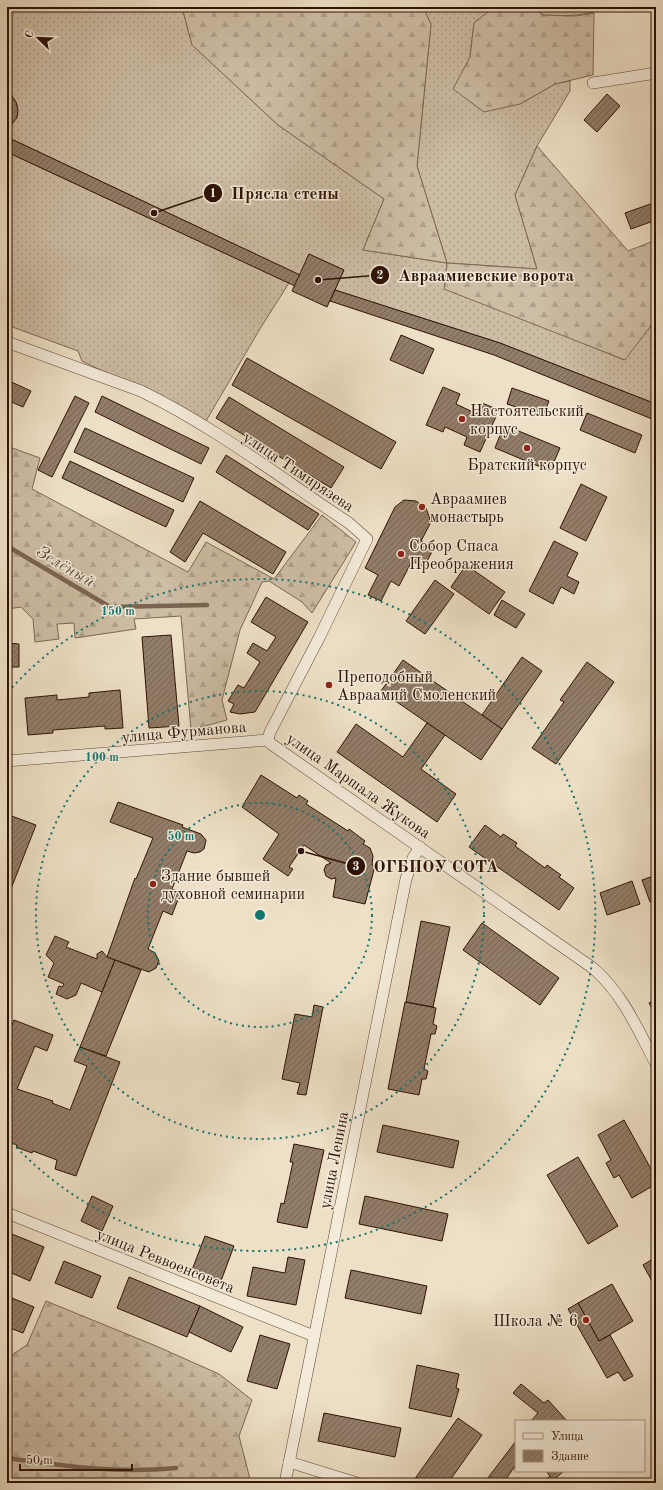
<svg xmlns="http://www.w3.org/2000/svg" width="663" height="1490" font-family="'Old Standard TT',serif">
<style>
.grass{fill:url(#grass-dots);stroke:#7e6854}
.forest{fill:url(#forest-firs);stroke:#7e6854}
.lines{fill:none;stroke-linecap:round;stroke-linejoin:round}
.stream{stroke:#7a6451;stroke-width:4.5}
.building{fill:url(#building-hatch);stroke:#2e1204}
.street-casing{stroke:#5e4634;stroke-width:12}
.street{stroke:#f4ebda;stroke-width:11}
.ring{fill:none;stroke:#0f766e;stroke-width:2;stroke-dasharray:2 4}
.poi-dot{fill:#8f2418;stroke:#f4ebda;stroke-width:1.5}
.labels{text-anchor:middle;stroke-width:3;stroke-linejoin:round;paint-order:stroke}
.poi-label{font-size:16px;fill:#2e1204;stroke:#f4ebda;text-anchor:start}
.street-label{font-size:16px;fill:#2e1204;stroke:#f4ebda}
.water-label{font-size:17px;font-style:italic;fill:#614837;stroke:#f4ebda}
.centre{fill:#0f766e;stroke:#f4ebda;stroke-width:2}
.ring-label{font-size:12px;text-anchor:middle;font-weight:bold;fill:#0f766e;stroke:#f4ebda;stroke-width:3;stroke-linejoin:round;paint-order:stroke}
.leader{fill:none;stroke:#2e1204;stroke-width:1.5}
.callout-dot{fill:#2e1204;stroke:#f4ebda;stroke-width:1.5}
.mark-label{font-size:12px;text-anchor:middle;font-weight:bold;fill:#fff}
.callout-label{font-size:17px;text-anchor:middle;font-weight:bold;fill:#2e1204;stroke:#f4ebda;stroke-width:3;stroke-linejoin:round;paint-order:stroke}
</style>
<defs>
<pattern id="grass-dots" width="8" height="8" patternUnits="userSpaceOnUse"><rect width="8" height="8" fill="#cdbda5"/><path d="M2 2h.1M6 6h.1" fill="none" stroke="#b0a18c" stroke-width="1.8" stroke-linecap="round"/></pattern>
<pattern id="forest-firs" width="22" height="20" patternUnits="userSpaceOnUse"><rect width="22" height="20" fill="#cdbda5"/><path d="M5 1l3.5 6h-7zM16 11l3.5 6h-7z" fill="#b0a18c"/></pattern>
<pattern id="building-hatch" width="6" height="6" patternUnits="userSpaceOnUse"><rect width="6" height="6" fill="#927d69"/><path d="M-1 1l2-2M0 6l6-6M5 7l2-2" fill="none" stroke="#786554"/></pattern>
</defs>
<rect width="100%" height="100%" fill="#eee0c6"/>
<filter id="stains"><feTurbulence type="fractalNoise" baseFrequency=".005" numOctaves="4"/><feColorMatrix values="0 0 0 0 .2 0 0 0 0 .09 0 0 0 0 .02 0 0 0 .5 -.17"/></filter>
<radialGradient id="worn" r=".72"><stop offset=".6" stop-color="#630" stop-opacity="0"/><stop offset="1" stop-color="#630" stop-opacity=".3"/></radialGradient>
<!-- grass -->
<g class="grass">
<path d="M7 7H182L192 45 278 125 384 199 363 250 447 263 417 166 431 24 423 7H494L474 23 470 57 520 104 555 84 570 81V91L537 146 515 195 537 269 448 263 557 332 624 360 656 319V404L500 343 335 290 344 270 309 254 300 275 7 137V129C21 119 21 101 7 91Z"/>
<path d="M536 7H606C585 17 565 16 542 15Z"/>
<path d="M7 152 289 283 261 327 206 421 82 361 78 351 7 325Z"/>
</g>
<!-- forest -->
<g class="forest">
<path d="M182 7H423L431 24 417 166 447 263 537 269 515 195 537 146 628 251 656 240V319L625 360 444 289 447 263 363 250 384 199 278 125 192 45Z"/>
<path d="M494 7H536L542 15 576 16 594 13 593 75 555 84 520 104 484 112 453 89 470 57 474 23Z"/>
<path d="M7 446 40 458 32 489 188 572 206 542 274 579 322 515 356 542 312 613 302 602 269 581 262 582 240 630 222 700 227 720 191 730 181 616 134 619 136 629 75 638 74 623 57 624 59 639 35 642 33 619 21 607 7 609Z"/>
<path d="M46 1301 156 1346 219 1374 252 1400 239 1436 251 1483H7V1358L27 1345Z"/>
</g>
<g class="lines">
<!-- stream -->
<g class="stream">
<path d="M7 546 110 607 207 605"/>
<path d="M7 1458C63 1466 119 1474 176 1468"/>
</g>
</g>
<!-- building -->
<g class="building">
<path d="M7 91 16 102 18 110 17 118 7 129Z"/>
<path d="M607 94 620 106 597 132 584 120Z"/>
<path d="M7 137 300 275 295 286 7 152Z"/>
<path d="M656 202V220L631 229 625 213Z"/>
<path d="M309 254 344 270 327 307 292 291Z"/>
<path d="M335 290 500 343 656 404V422L652 419 494 355 330 301Z"/>
<path d="M401 335 434 349 423 374 390 360Z"/>
<path d="M247 358 396 442 381 469 232 385Z"/>
<path d="M7 380 31 391 23 407 7 400Z"/>
<path d="M443 387 460 394 456 404 477 414 482 403 499 410 480 452 464 445 467 437 445 427 443 432 426 425Z"/>
<path d="M512 388 549 401 543 416 507 404Z"/>
<path d="M75 396 89 403 52 477 38 470Z"/>
<path d="M102 396 209 448 201 464 95 412Z"/>
<path d="M229 397 344 467 331 488 216 418Z"/>
<path d="M587 413 642 435 635 453 580 430Z"/>
<path d="M504 425 560 448 550 471 495 448Z"/>
<path d="M85 428 194 478 183 502 74 452Z"/>
<path d="M226 455 319 514 308 530 216 472Z"/>
<path d="M70 461 174 510 166 527 62 478Z"/>
<path d="M581 484 607 497 586 541 560 528Z"/>
<path d="M404 500 416 501 426 508 431 522 421 541 434 548 424 567 412 561 399 586 391 581 381 601 368 595 378 575 365 568 395 507Z"/>
<path d="M200 501 286 552 273 574 203 533 185 562 170 552Z"/>
<path d="M554 541 578 553 567 576 579 582 574 594 561 587 553 604 529 591Z"/>
<path d="M466 565 505 592 489 614 451 587Z"/>
<path d="M435 580 454 594 425 634 406 621Z"/>
<path d="M266 597 308 622 255 712 240 714 230 712 234 704 228 701 238 685 244 688 260 662 247 653 253 643 267 651 276 637 251 622Z"/>
<path d="M502 600 525 614 516 628 494 615Z"/>
<path d="M171 635 179 726 149 728 142 637Z"/>
<path d="M7 643 19 644V667H7Z"/>
<path d="M522 657 542 671 502 729 482 715Z"/>
<path d="M403 660 502 729 481 760 381 691Z"/>
<path d="M587 662 614 682 556 764 532 748 564 702 560 700Z"/>
<path d="M120 690 123 728 105 729V726L53 730V733L28 735 25 698 57 695V700L89 697V693Z"/>
<path d="M427 723 445 735 421 769 456 794 437 822 337 752 356 724 403 757Z"/>
<path d="M261 775 297 798 299 795 308 801 306 804 348 831 349 829 365 841 363 844 370 848 373 856 372 865 375 866 365 904 333 897 336 878 331 879 326 876 324 870 326 865 331 863 304 845 289 867 293 869 288 876 263 859 279 834 242 807Z"/>
<path d="M118 802 183 825 182 827 201 834 206 840 204 849 200 852 194 853 187 851 172 889 181 892 172 915 163 911 148 949 155 953 159 961 156 968 149 972 107 957 135 878 136 879 153 838 110 822Z"/>
<path d="M9 815 36 825 7 899V820Z"/>
<path d="M485 825 501 837 503 834 517 843 515 846 545 868 547 865 561 875 559 877 574 888 559 910 469 847Z"/>
<path d="M656 875V900L650 902 642 880Z"/>
<path d="M632 881 640 904 607 915 600 893Z"/>
<path d="M421 921 450 927 433 1007 406 1002Z"/>
<path d="M482 923 559 978 540 1005 463 950Z"/>
<path d="M55 936 69 942 66 947 97 959V954L102 951 107 957 115 960 102 992 81 983 76 995 67 999 56 994 59 986 62 987 64 984 48 977 54 963 46 955Z"/>
<path d="M115 960 141 970 106 1056 80 1047Z"/>
<path d="M656 999V1015L649 1003Z"/>
<path d="M405 1002 436 1008 433 1024 437 1026 435 1034H431L424 1069 428 1071 426 1079H422L419 1095 388 1089Z"/>
<path d="M314 1005 323 1007 306 1095 297 1094 300 1083 282 1079 295 1014 312 1017Z"/>
<path d="M14 1020 53 1035 47 1051 35 1046 17 1089 53 1101 52 1103 70 1110 87 1066 74 1061 80 1047 120 1062 76 1176 55 1169 57 1160 33 1151 32 1153 16 1147 17 1145 7 1141V1037Z"/>
<path d="M624 1120 656 1178V1184L632 1198 619 1175 614 1178 606 1163 611 1160 598 1135Z"/>
<path d="M383 1125 459 1141 453 1168 377 1152Z"/>
<path d="M294 1144 324 1150 307 1228 277 1222 281 1203 284 1204 293 1162H290Z"/>
<path d="M578 1157 618 1226 588 1244 547 1175Z"/>
<path d="M92 1196 113 1206 102 1231 81 1221Z"/>
<path d="M365 1196 448 1214 442 1241 359 1224Z"/>
<path d="M7 1232 44 1247 30 1281 7 1271Z"/>
<path d="M205 1236 234 1246 221 1281 192 1270Z"/>
<path d="M288 1257 305 1260 296 1305 247 1296 253 1267 285 1273Z"/>
<path d="M656 1257V1288L643 1265Z"/>
<path d="M64 1261 101 1276 92 1298 55 1283Z"/>
<path d="M351 1270 427 1286 421 1314 345 1298Z"/>
<path d="M129 1277 200 1306 187 1337 117 1308Z"/>
<path d="M612 1284 633 1321 599 1341 578 1303Z"/>
<path d="M7 1296 34 1307 23 1333 7 1327Z"/>
<path d="M578 1303 599 1341 610 1335 633 1376 624 1381 618 1372 607 1378 568 1309Z"/>
<path d="M200 1306 243 1327 231 1352 189 1332Z"/>
<path d="M260 1335 290 1344 277 1389 247 1381Z"/>
<path d="M417 1365 459 1374 456 1388 459 1389 451 1417 409 1408Z"/>
<path d="M521 1384 544 1403 548 1400 567 1421H531L538 1413 513 1393Z"/>
<path d="M324 1413 401 1428 395 1457 318 1441Z"/>
<path d="M458 1418 482 1435 448 1483H418L414 1480Z"/>
<path d="M516 1441V1465L503 1483H484Z"/>
<path d="M546 1471H564L552 1481 554 1483H542L550 1476Z"/>
</g>
<g class="lines">
<!-- street casing -->
<g class="street-casing">
<g id="street">
<path d="M593 83 656 73"/>
<path d="M7 342 141 391C215 427 281 478 349 523L367 539 319 638 270 732 268 740"/>
<path d="M268 740 271 744 593 968C623 994 638 1030 656 1064"/>
<path d="M7 761 268 740"/>
<path d="M7 1213 314 1336"/>
<path d="M289 1462 357 1483"/>
<path d="M285 1483 406 879 413 858 420 847"/>
</g>
</g>
<!-- street -->
<use href="#street" class="street"/>
</g>
<!-- distance rings -->
<g class="ring">
<circle cx="260" cy="915" r="112"/>
<circle cx="260" cy="915" r="224"/>
<path d="M8 692A336 336 0 1 1 8 1138"/>
</g>
<!-- markers -->
<g class="poi-dot">
<circle cx="462" cy="419" r="4"/>
<circle cx="527" cy="448" r="4"/>
<circle cx="422" cy="507" r="4"/>
<circle cx="401" cy="554" r="4"/>
<circle cx="329" cy="685" r="4"/>
<circle cx="153" cy="884" r="4"/>
<circle cx="586" cy="1320" r="4"/>
</g>
<g class="labels">
<!-- poi labels -->
<g class="poi-label">
<text x="470" y="416">Настоятельский<tspan x="470" dy="18">корпус</tspan></text>
<text x="527" y="470" text-anchor="middle">Братский корпус</text>
<text x="430" y="504">Авраамиев<tspan x="430" dy="18">монастырь</tspan></text>
<text x="409" y="551">Собор Спаса<tspan x="409" dy="18">Преображения</tspan></text>
<text x="337" y="682">Преподобный<tspan x="337" dy="18">Авраамий Смоленский</tspan></text>
<text x="161" y="881">Здание бывшей<tspan x="161" dy="18">духовной семинарии</tspan></text>
<text x="578" y="1326" text-anchor="end">Школа № 6</text>
</g>
<!-- street labels -->
<g class="street-label">
<text transform="translate(299 471) rotate(34)" y="6">улица Тимирязева</text>
<text transform="translate(184 731) rotate(-5)" y="6">улица Фурманова</text>
<text transform="translate(359 785) rotate(35)" y="6">улица Маршала Жукова</text>
<text transform="translate(333 1160) rotate(-79)" y="6">улица Ленина</text>
<text transform="translate(166 1260) rotate(22)" y="6">улица Реввоенсовета</text>
</g>
<!-- water labels -->
<g class="water-label">
<text transform="translate(66 566) rotate(31)" y="6">Зелёный</text>
</g>
</g>
<circle cx="260" cy="915" r="6" class="centre"/>
<g class="ring-label">
<text x="118" y="615">150 m</text>
<text x="102" y="761">100 m</text>
<text x="181" y="840">50 m</text>
</g>
<!-- callouts -->
<path class="leader" d="M154 213L213 193M318 280L380 275M301 851L356 866"/>
<g class="callout-dot">
<circle cx="154" cy="213" r="4"/>
<circle cx="318" cy="280" r="4"/>
<circle cx="301" cy="851" r="4"/>
<circle cx="213" cy="193" r="10"/>
<circle cx="380" cy="275" r="10"/>
<circle cx="356" cy="866" r="10"/>
</g>
<g class="mark-label">
<text x="213" y="197">1</text>
<text x="380" y="279">2</text>
<text x="356" y="870">3</text>
</g>
<g class="callout-label">
<text x="285" y="199">Прясла стены</text>
<text x="486" y="281">Авраамиевские ворота</text>
<text x="436" y="872">ОГБПОУ СОТА</text>
</g>
<!-- margin -->
<rect width="663" height="1490" fill="none" stroke="#eee0c6" stroke-width="24"/>
<rect x="8" y="8" width="647" height="1474" fill="none" stroke="#2e1204" stroke-width="2"/>
<rect x="12" y="12" width="639" height="1466" fill="none" stroke="#2e1204"/>
<!-- legend -->
<rect x="515" y="1420" width="130" height="52" fill="#f4ebda" stroke="#a59484"/>
<rect x="523" y="1433" width="20" height="6" fill="#f4ebda" stroke="#a59484"/>
<text x="551" y="1440" font-size="12" fill="#2e1204">Улица</text>
<rect x="523" y="1450" width="20" height="12" fill="url(#building-hatch)" stroke="#a59484"/>
<text x="551" y="1460" font-size="12" fill="#2e1204">Здание</text>
<!-- north arrow -->
<g transform="translate(38 38) rotate(293)" stroke="#f4ebda" stroke-width="3" paint-order="stroke">
<path d="M0-3L7 15L0 10L-7 15Z" fill="#2e1204"/>
<text y="-6" font-size="11" font-weight="bold" text-anchor="middle" fill="#2e1204">С</text>
</g>
<!-- scale -->
<path d="M20 1464v6h112v-6" fill="none" stroke="#2e1204" stroke-width="2"/>
<text x="26" y="1464" font-size="12" fill="#2e1204" stroke="#f4ebda" stroke-width="3" paint-order="stroke">50 m</text>
<rect width="100%" height="100%" filter="url(#stains)"/>
<rect width="100%" height="100%" fill="url(#worn)"/>
</svg>
